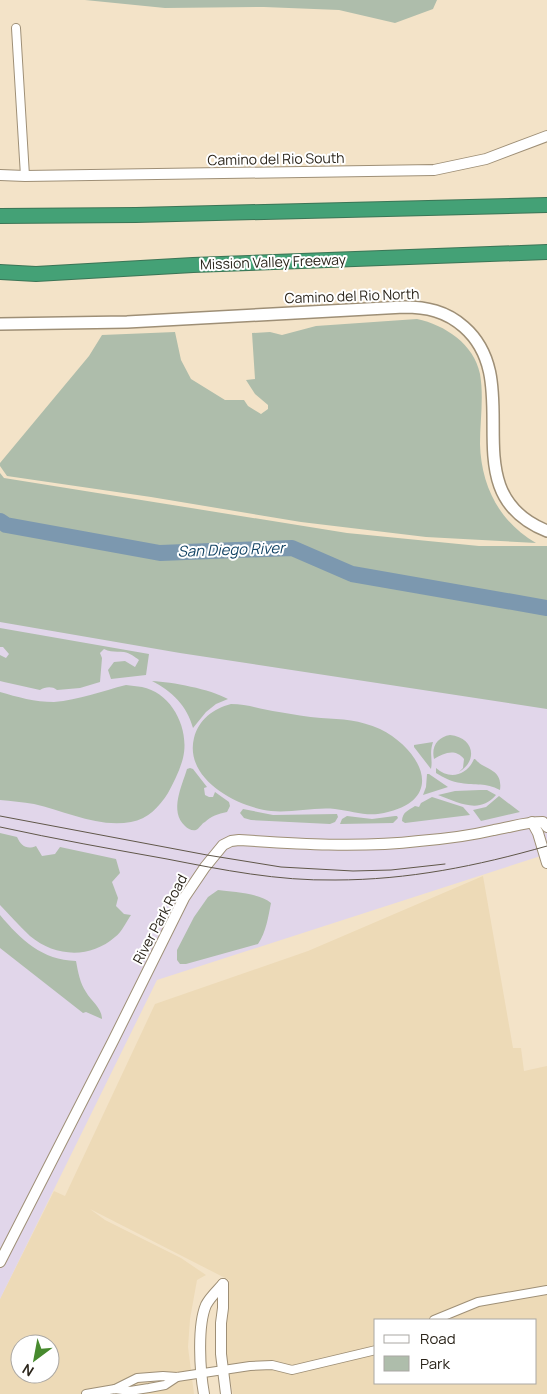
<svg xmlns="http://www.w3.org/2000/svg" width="547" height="1394" font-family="Manrope,sans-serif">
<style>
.built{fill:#eddab7;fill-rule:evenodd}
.education{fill:#e1d6ea}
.green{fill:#aebdab}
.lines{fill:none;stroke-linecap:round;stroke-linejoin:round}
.river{stroke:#7c98af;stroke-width:16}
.minor-casing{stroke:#9e8f76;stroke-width:10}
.tertiary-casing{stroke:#9e8f76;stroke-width:12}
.secondary-casing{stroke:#9e8f76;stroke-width:14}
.motorway-casing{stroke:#3b7556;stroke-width:16}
.minor{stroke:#fff;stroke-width:8}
.tertiary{stroke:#fff;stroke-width:10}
.secondary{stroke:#fff;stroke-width:11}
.motorway{stroke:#44a176;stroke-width:14}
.tram{stroke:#605749;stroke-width:1}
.labels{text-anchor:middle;stroke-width:4;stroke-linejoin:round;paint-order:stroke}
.street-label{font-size:14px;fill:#2a241a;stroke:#fff}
.water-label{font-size:15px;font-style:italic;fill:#124364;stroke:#fff}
</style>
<rect width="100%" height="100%" fill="#f3e3c8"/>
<!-- built -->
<path class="built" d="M483 876 513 1048H521L524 1071 547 1066V1394H233L223 1338 229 1280 90 1209 105 1220 181 1258 206 1275 197 1280 190 1319 188 1347 194 1394H0V1299L54 1191 65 1196 155 1004 308 951ZM376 1320H536V1383H376ZM20 1344H50V1374H20Z"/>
<!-- education -->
<path class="education" d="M0 620 547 702V854L157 980 0 1299Z"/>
<!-- green -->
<g class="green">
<path d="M85 0H437L433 9 395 23 339 10 264 7 165 8Z"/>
<path d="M417 319C445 325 474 344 480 374 484 397 480 421 480 444 481 485 499 522 536 543L426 537 301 522 151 497 7 476 0 466V463L89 356 102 335 175 332 181 360 191 379 225 400H244L248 406 261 414 268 409V405L255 394 246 380 255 379 252 333 270 332 282 335 316 326Z"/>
<path d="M0 473 4 478 347 533 479 546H547V709L180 653 0 622Z"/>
<path d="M0 628 149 654 146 675 111 679 108 670 114 662 125 661 135 667 139 660C135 657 130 653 124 652 117 651 111 653 104 649L100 653 102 658 100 682 80 688 57 690C52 686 45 687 40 690L4 682 0 681V655L6 658 9 654 3 647H0Z"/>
<path d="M152 681C172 682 210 689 228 699L216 704 206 712 193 728C187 706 172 691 152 681Z"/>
<path d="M126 685C131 686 137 686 142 687 172 693 190 729 183 758 180 770 174 782 168 793 159 807 148 819 131 822 98 828 65 811 34 804 23 802 11 801 0 800V692C17 697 35 702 54 702 79 700 102 691 126 685Z"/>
<path d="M231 704C248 704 263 710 279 712 293 714 307 717 321 718 342 719 360 720 380 729 422 750 447 800 384 813 367 817 352 811 335 809 314 807 292 813 271 811 237 807 184 779 194 738 199 719 213 709 231 704Z"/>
<path d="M450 735C473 737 479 760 459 772L463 768 464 759C455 748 444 753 434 759 431 746 438 737 450 735Z"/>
<path d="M433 742C429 754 433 759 431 769L414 747V745Z"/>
<path d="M474 759H475C485 771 503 768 500 790 485 782 476 786 461 783 452 782 444 778 436 773V768C449 780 467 776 474 759Z"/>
<path d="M190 768 193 769 207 787 204 788 205 795 209 797H213L215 792 229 802 230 806 227 812C218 814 211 816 205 822 201 824 200 828 196 830 192 831 188 829 185 826 169 811 182 786 187 769Z"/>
<path d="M427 774H429L448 787 423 795 426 787Z"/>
<path d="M480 790H487L496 795C479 815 458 802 438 795L455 791Z"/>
<path d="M499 796 520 812 481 821 473 810 486 807Z"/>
<path d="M432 797 463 807 470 815 405 823 402 821C402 812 409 810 415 806L419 807 421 803Z"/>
<path d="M243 809 273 815 337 814 338 817 335 822 330 824 251 820 244 818 240 813Z"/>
<path d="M347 816 372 819 395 816H397L398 818 393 823 340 824 342 819Z"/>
<path d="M0 833 17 837C21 846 27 850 36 846L42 856 55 854 60 847 116 859 120 873 112 882 118 898 116 906 124 914 131 915C126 922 122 932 115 937 90 959 55 957 30 936 19 926 10 915 0 905Z"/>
<path d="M218 890C233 892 260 893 271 903 268 918 266 932 258 944L186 964H180L177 960V950L194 917 208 897Z"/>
<path d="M0 915C21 940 42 960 76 961 78 972 80 983 86 992 91 1001 102 1008 102 1019L86 1012 83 1013 0 948Z"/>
</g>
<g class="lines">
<!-- river -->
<path class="river" d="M0 521 6 525 160 553 292 548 352 574 547 608"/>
<!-- minor casing -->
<g class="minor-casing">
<g id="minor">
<path d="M16 28 25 176"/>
<path d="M434 1320 478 1302 547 1290"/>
<path d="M115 1389 137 1378 163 1376 177 1377 250 1366 272 1365 292 1370 376 1350"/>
<path d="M86 1394 115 1389 130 1391 149 1388 165 1385 177 1377"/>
</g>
</g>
<!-- tertiary casing -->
<g class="tertiary-casing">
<g id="tertiary">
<path d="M0 175 25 176 434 170 486 159 547 136"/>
<path d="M532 822 538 833 547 863"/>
<path d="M0 1262 113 1041 184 898 205 867 223 845 231 841 239 840C299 844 359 848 419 841 444 839 469 836 494 830 512 827 524 822 543 822L547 827"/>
<path d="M223 1284V1308L221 1323V1354L226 1394"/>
<path d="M204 1394C200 1372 197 1326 206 1305 210 1297 218 1290 223 1284"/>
</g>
</g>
<!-- secondary casing -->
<g class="secondary-casing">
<path id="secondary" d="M0 324 127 322 404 307C426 307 446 311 464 327 529 384 449 492 547 531"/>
</g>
<!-- motorway casing -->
<g class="motorway-casing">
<g id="motorway">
<path d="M0 216 136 215 547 205"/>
<path d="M0 272 36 274 193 265 547 252"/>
</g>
</g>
<!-- minor -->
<use href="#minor" class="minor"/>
<!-- tertiary -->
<use href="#tertiary" class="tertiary"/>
<!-- secondary -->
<use href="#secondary" class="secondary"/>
<!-- motorway -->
<use href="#motorway" class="motorway"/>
<!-- tram -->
<g class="tram">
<path d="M0 816 207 855 281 867 353 871 391 870 445 864"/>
<path d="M0 827C55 839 111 849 167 859 223 870 278 881 335 880 408 880 477 866 547 846"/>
</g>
</g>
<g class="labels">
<!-- street labels -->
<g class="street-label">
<text transform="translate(276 159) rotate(-1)" y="5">Camino del Rio South</text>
<text transform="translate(273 262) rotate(-2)" y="5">Mission Valley Freeway</text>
<text transform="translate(352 296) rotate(-2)" y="5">Camino del Rio North</text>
<text transform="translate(160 919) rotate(-62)" y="5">River Park Road</text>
</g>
<!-- water labels -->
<g class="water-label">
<text transform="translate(231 550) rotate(-2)" y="5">San Diego River</text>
</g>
</g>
<!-- legend -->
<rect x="374" y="1319" width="162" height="65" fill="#ffffff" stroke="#aaa7a3"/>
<rect x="384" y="1335" width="25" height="8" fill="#ffffff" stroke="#aaa7a3"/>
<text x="420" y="1344" font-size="15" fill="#2a241a">Road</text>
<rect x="384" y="1356" width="25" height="15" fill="#aebdab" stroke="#aaa7a3"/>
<text x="420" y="1369" font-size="15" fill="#2a241a">Park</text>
<!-- north arrow -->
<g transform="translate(35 1359) rotate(212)"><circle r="24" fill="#ffffff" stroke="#aaa7a3"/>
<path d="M0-4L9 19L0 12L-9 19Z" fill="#478a2e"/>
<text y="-8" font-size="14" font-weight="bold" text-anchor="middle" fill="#2a241a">N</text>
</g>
</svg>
